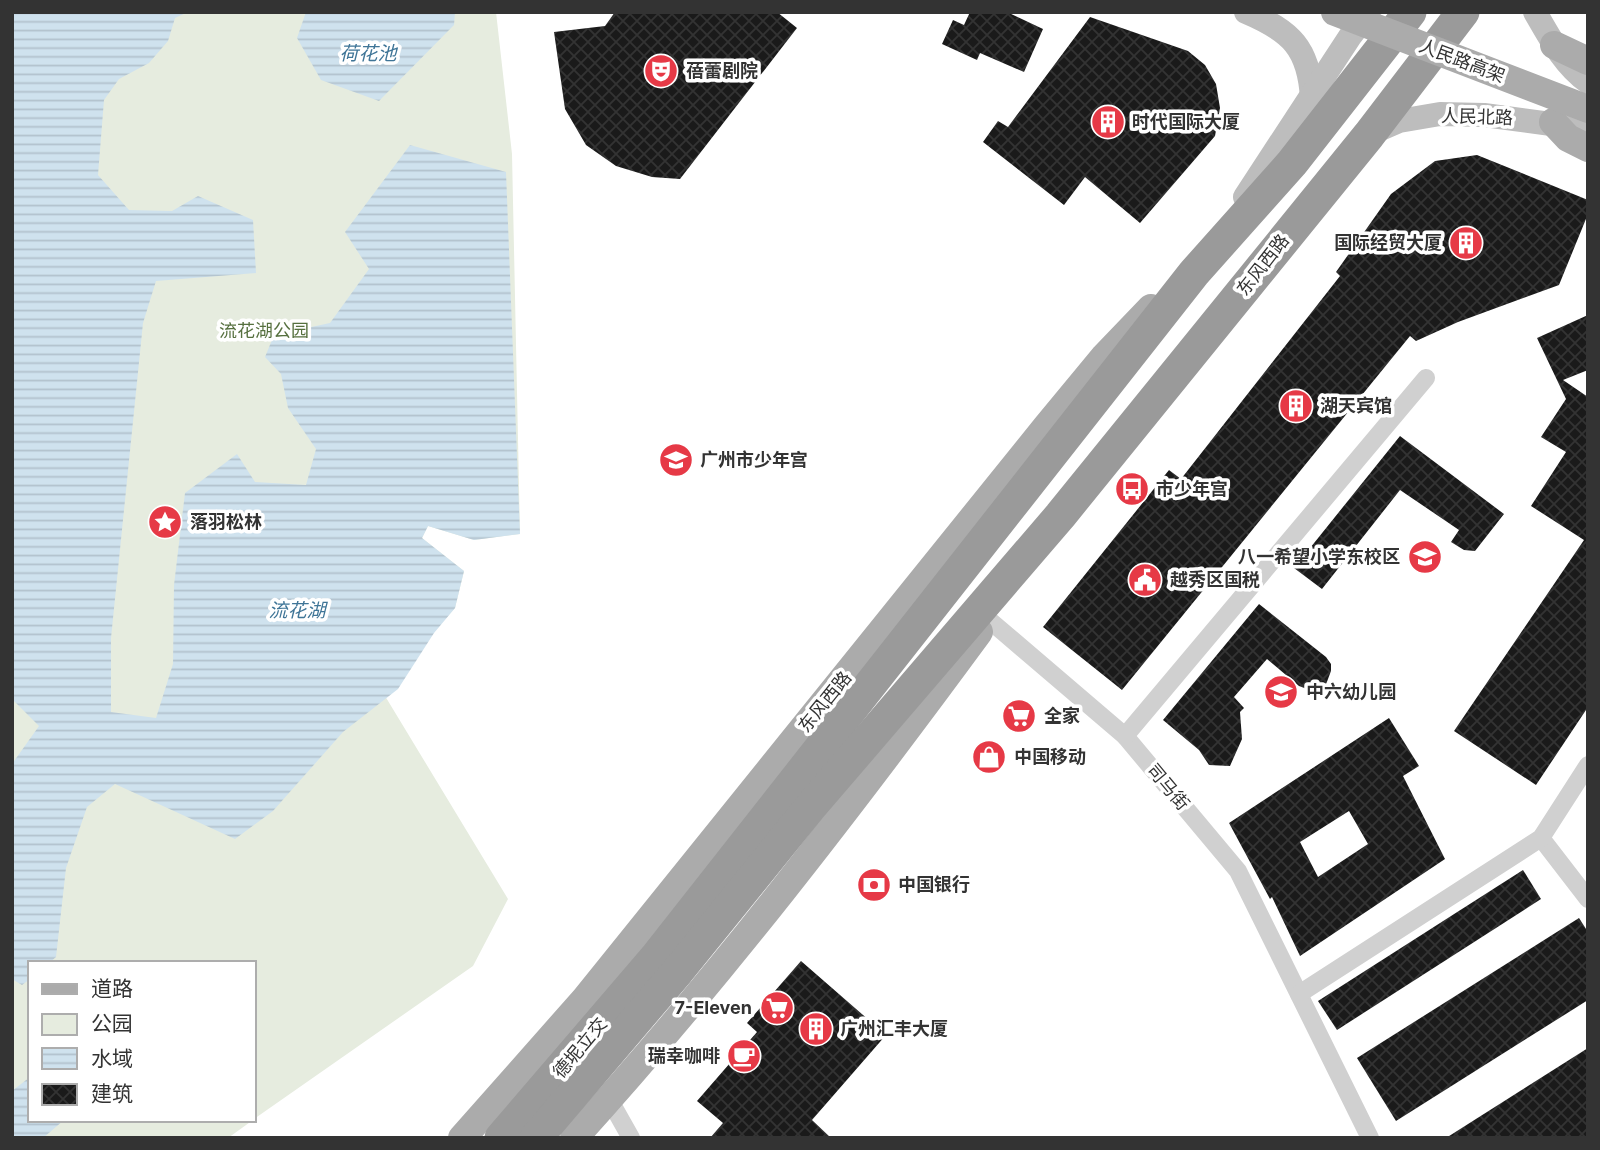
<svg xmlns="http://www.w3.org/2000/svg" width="1600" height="1150" font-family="Inter,'Noto Sans SC',sans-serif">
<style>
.park{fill:#e6ecdf}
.water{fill:url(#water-rules)}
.building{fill:url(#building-cross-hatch);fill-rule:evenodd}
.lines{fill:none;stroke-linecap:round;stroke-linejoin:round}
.street{stroke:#d0d0d0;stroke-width:18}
.secondary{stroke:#bdbdbd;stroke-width:24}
.primary{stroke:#ababab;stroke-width:28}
.highway{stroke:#9a9a9a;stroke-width:33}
.primary-bridge{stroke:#ababab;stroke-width:28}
.labels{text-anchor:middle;stroke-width:7;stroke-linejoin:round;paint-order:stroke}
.street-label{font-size:18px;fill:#333;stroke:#fff}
.poi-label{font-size:18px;font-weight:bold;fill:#333;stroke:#fff;text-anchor:start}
.park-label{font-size:18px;fill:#56703f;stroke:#fff}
.water-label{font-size:19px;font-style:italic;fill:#3f7597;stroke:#fff}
</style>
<defs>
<pattern id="water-rules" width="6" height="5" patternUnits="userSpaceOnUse" patternTransform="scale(1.75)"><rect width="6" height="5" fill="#cfe2ee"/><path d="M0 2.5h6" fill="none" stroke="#b2c2cd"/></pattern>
<pattern id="building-cross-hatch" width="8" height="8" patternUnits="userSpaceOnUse" patternTransform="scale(1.75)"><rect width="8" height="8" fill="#1a1a1a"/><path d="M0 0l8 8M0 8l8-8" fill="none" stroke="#333"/></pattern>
</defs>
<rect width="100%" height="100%" fill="#fff"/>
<!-- park -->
<path class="park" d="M12 12H496L512 154 520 534 474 540 428 526 422 538 464 571 455 608 382 691 508 899 473 966 254 1119V963H30V1120H253L228 1138H12Z"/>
<!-- water -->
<g class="water">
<path d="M12 12H188L175 18 168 41 149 63 119 79 104 100 98 175 129 210 172 211 198 196 253 220 256 273 156 281 143 323 111 638V712L156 718 173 664 174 585 185 493 237 454 255 482 306 485 316 449 288 408 281 374 265 357 274 335 330 323 369 269 345 232 410 145 506 172 520 534 474 540 428 526 422 538 464 571 455 608 434 633 398 689 343 732 273 811 235 839 115 784 87 807 66 868 56 957 49 963H30V979L22 985 12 979V764L39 726 12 699Z"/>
<path d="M306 12H455L454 25 379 101 321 80 297 38Z"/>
<path d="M30 1077V1120H64L43 1138H12V1091Z"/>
</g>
<!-- building -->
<g class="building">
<path d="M615 12H777L797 28 680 179 652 177 616 166 586 145 565 109 554 32 605 26Z"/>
<path d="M970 12H1007L1043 29 1024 72 980 53 977 60 942 44 953 20 964 25Z"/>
<path d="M1090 17 1188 51 1205 65 1216 84 1220 108 1215 136 1140 223 1085 177 1064 205 983 142 998 121 1008 127Z"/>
<path d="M1477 155 1588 200V214L1559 285 1458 322 1416 341 1410 336 1122 690 1043 627 1169 470 1181 479 1340 276 1336 272 1391 194 1435 161Z"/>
<path d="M1588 315V370L1563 380 1588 397V707L1536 785 1454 731 1584 540 1531 506 1566 452 1541 437 1566 399 1537 338Z"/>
<path d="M1400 436 1504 514 1475 551 1464 550 1451 542 1459 530 1400 490 1322 589 1294 568Z"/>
<path d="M1259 604 1326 657 1331 664V671L1325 687 1312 691 1299 686 1267 659 1234 697 1244 708 1240 712 1242 739 1230 766 1209 765 1199 750 1163 720Z"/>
<path d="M1389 718 1419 766 1403 776 1445 859 1300 956 1272 897 1270 899 1229 823ZM1349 811 1368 844 1318 877 1300 842Z"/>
<path d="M1523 870 1541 899 1337 1030 1318 1001Z"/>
<path d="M1579 918 1588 932V1000L1396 1121 1357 1058Z"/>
<path d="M801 961 886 1035 812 1120 831 1138H710L723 1123 697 1101 757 1032 747 1023Z"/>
<path d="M1588 1048V1138H1446Z"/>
</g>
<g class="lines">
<!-- street -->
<g class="street">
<path d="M988 619 1125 736 1238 871 1370 1138"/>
<path d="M1125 736 1426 378"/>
<path d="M1541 838 1588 899"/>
<path d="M1299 994 1541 838 1588 765"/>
<path d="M609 1099 631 1138"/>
</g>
<!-- secondary -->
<g class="secondary">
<path d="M1246 12C1291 31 1309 48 1312 98"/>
<path d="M1535 12C1550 38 1564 65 1588 82"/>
<path d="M1369 134 1399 121 1440 114 1484 115 1588 129"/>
<path d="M1245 197 1351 35 1369 12"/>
</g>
<!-- primary -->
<g class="primary">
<path d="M1554 45 1588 61"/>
<path d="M1553 122 1568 138 1588 148"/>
<path d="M462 1138 585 999 1046 427 1104 357 1151 308"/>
<path d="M574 1138C719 978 851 806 979 632"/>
</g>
<!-- highway -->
<g class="highway">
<path d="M501 1138 657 956 1194 273 1292 163 1410 12"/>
<path d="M536 1138 678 971 812 805 1060 516 1369 135 1463 12"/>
</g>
<!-- primary-bridge -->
<path class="primary-bridge" d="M1335 12 1588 109"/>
</g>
<!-- icons -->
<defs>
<g id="theatre-disc" transform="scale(1.75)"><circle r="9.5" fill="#e63946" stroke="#fff"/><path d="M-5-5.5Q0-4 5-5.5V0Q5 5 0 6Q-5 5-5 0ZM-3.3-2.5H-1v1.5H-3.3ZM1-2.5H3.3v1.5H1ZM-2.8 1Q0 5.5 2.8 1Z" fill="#fff"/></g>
<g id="building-disc" transform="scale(1.75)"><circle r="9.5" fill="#e63946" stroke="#fff"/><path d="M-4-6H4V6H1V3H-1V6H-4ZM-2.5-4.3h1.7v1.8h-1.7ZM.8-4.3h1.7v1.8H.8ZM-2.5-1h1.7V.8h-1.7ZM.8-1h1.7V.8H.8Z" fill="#fff"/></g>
<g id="school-disc" transform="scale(1.75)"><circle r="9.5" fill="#e63946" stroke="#fff"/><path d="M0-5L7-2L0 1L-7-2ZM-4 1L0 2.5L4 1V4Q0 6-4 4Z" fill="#fff"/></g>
<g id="bus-disc" transform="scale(1.75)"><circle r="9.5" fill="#e63946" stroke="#fff"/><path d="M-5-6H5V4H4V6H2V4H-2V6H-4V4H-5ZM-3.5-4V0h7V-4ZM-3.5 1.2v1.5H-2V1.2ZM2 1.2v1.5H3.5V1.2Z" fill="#fff"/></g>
<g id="sight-disc" transform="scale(1.75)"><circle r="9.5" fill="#e63946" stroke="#fff"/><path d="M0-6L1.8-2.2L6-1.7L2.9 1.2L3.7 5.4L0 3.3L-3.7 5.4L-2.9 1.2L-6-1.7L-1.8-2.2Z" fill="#fff"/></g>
<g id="civic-disc" transform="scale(1.75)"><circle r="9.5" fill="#e63946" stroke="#fff"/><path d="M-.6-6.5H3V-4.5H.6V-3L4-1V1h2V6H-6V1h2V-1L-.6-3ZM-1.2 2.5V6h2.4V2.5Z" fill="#fff"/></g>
<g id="supermarket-disc" transform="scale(1.75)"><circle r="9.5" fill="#e63946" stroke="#fff"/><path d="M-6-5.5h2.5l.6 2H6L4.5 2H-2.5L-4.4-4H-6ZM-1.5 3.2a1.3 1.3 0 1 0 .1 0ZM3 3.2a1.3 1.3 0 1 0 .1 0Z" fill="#fff"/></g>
<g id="shop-disc" transform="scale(1.75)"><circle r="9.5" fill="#e63946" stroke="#fff"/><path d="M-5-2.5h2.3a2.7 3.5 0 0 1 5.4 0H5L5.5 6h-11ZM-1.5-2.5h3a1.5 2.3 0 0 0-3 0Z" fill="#fff"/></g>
<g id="bank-disc" transform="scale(1.75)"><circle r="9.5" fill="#e63946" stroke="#fff"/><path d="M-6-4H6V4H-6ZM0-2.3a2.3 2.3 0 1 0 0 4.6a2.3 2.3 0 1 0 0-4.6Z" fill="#fff"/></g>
<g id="cafe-disc" transform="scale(1.75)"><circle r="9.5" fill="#e63946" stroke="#fff"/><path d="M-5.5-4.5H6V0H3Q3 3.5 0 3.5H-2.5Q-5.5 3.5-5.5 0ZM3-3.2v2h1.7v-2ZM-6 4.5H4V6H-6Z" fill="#fff"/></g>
</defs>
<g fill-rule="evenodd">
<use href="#theatre-disc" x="661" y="71"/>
<use href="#building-disc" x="1108" y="122"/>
<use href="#building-disc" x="1466" y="243"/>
<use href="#building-disc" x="1296" y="406"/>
<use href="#school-disc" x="676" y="460"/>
<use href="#bus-disc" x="1132" y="489"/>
<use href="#sight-disc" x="165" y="522"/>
<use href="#school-disc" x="1425" y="557"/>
<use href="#civic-disc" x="1145" y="580"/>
<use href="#school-disc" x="1281" y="692"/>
<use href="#supermarket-disc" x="1019" y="716"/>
<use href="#shop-disc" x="989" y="757"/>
<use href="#bank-disc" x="874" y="885"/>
<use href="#supermarket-disc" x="777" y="1008"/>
<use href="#building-disc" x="816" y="1029"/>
<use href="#cafe-disc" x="744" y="1056"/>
</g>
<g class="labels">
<!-- street labels -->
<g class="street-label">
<text transform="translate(1462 61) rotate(21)" y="6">人民路高架</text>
<text transform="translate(1477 117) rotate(2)" y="6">人民北路</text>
<text transform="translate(1263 265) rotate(-52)" y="6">东风西路</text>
<text transform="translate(825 702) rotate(-51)" y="6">东风西路</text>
<text transform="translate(1168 787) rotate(50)" y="6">司马街</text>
<text transform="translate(580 1048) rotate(-50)" y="6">德坭立交</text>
</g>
<!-- poi labels -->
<g class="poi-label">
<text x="686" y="77">蓓蕾剧院</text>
<text x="1132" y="128">时代国际大厦</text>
<text x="1442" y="249" text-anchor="end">国际经贸大厦</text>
<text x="1320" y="412">湖天宾馆</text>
<text x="700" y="466">广州市少年宫</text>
<text x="1156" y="495">市少年宫</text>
<text x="190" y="528">落羽松林</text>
<text x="1400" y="563" text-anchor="end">八一希望小学东校区</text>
<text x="1170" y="586">越秀区国税</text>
<text x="1306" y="698">中六幼儿园</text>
<text x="1044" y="722">全家</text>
<text x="1014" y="763">中国移动</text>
<text x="898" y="891">中国银行</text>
<text x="752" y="1014" text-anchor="end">7-Eleven</text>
<text x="840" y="1035">广州汇丰大厦</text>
<text x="720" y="1062" text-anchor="end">瑞幸咖啡</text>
</g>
<!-- park labels -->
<g class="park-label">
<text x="264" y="337">流花湖公园</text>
</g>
<!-- water labels -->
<g class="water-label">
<text x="368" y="60">荷花池</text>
<text x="297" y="617">流花湖</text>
</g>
</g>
<!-- border -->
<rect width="1600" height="1150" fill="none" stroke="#333333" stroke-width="28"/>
<!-- legend -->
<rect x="28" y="961" width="228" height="161" fill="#ffffff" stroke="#adadad" stroke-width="2"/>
<rect x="42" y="984" width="35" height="10" fill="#ababab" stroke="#adadad" stroke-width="2"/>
<text x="91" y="996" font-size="21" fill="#333333">道路</text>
<rect x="42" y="1014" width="35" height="21" fill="#e6ecdf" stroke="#adadad" stroke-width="2"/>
<text x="91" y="1031" font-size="21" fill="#333333">公园</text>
<rect x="42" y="1048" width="35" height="21" fill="url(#water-rules)" stroke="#adadad" stroke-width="2"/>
<text x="91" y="1066" font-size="21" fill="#333333">水域</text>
<rect x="42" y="1084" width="35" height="21" fill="url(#building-cross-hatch)" stroke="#adadad" stroke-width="2"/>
<text x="91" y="1101" font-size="21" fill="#333333">建筑</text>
</svg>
